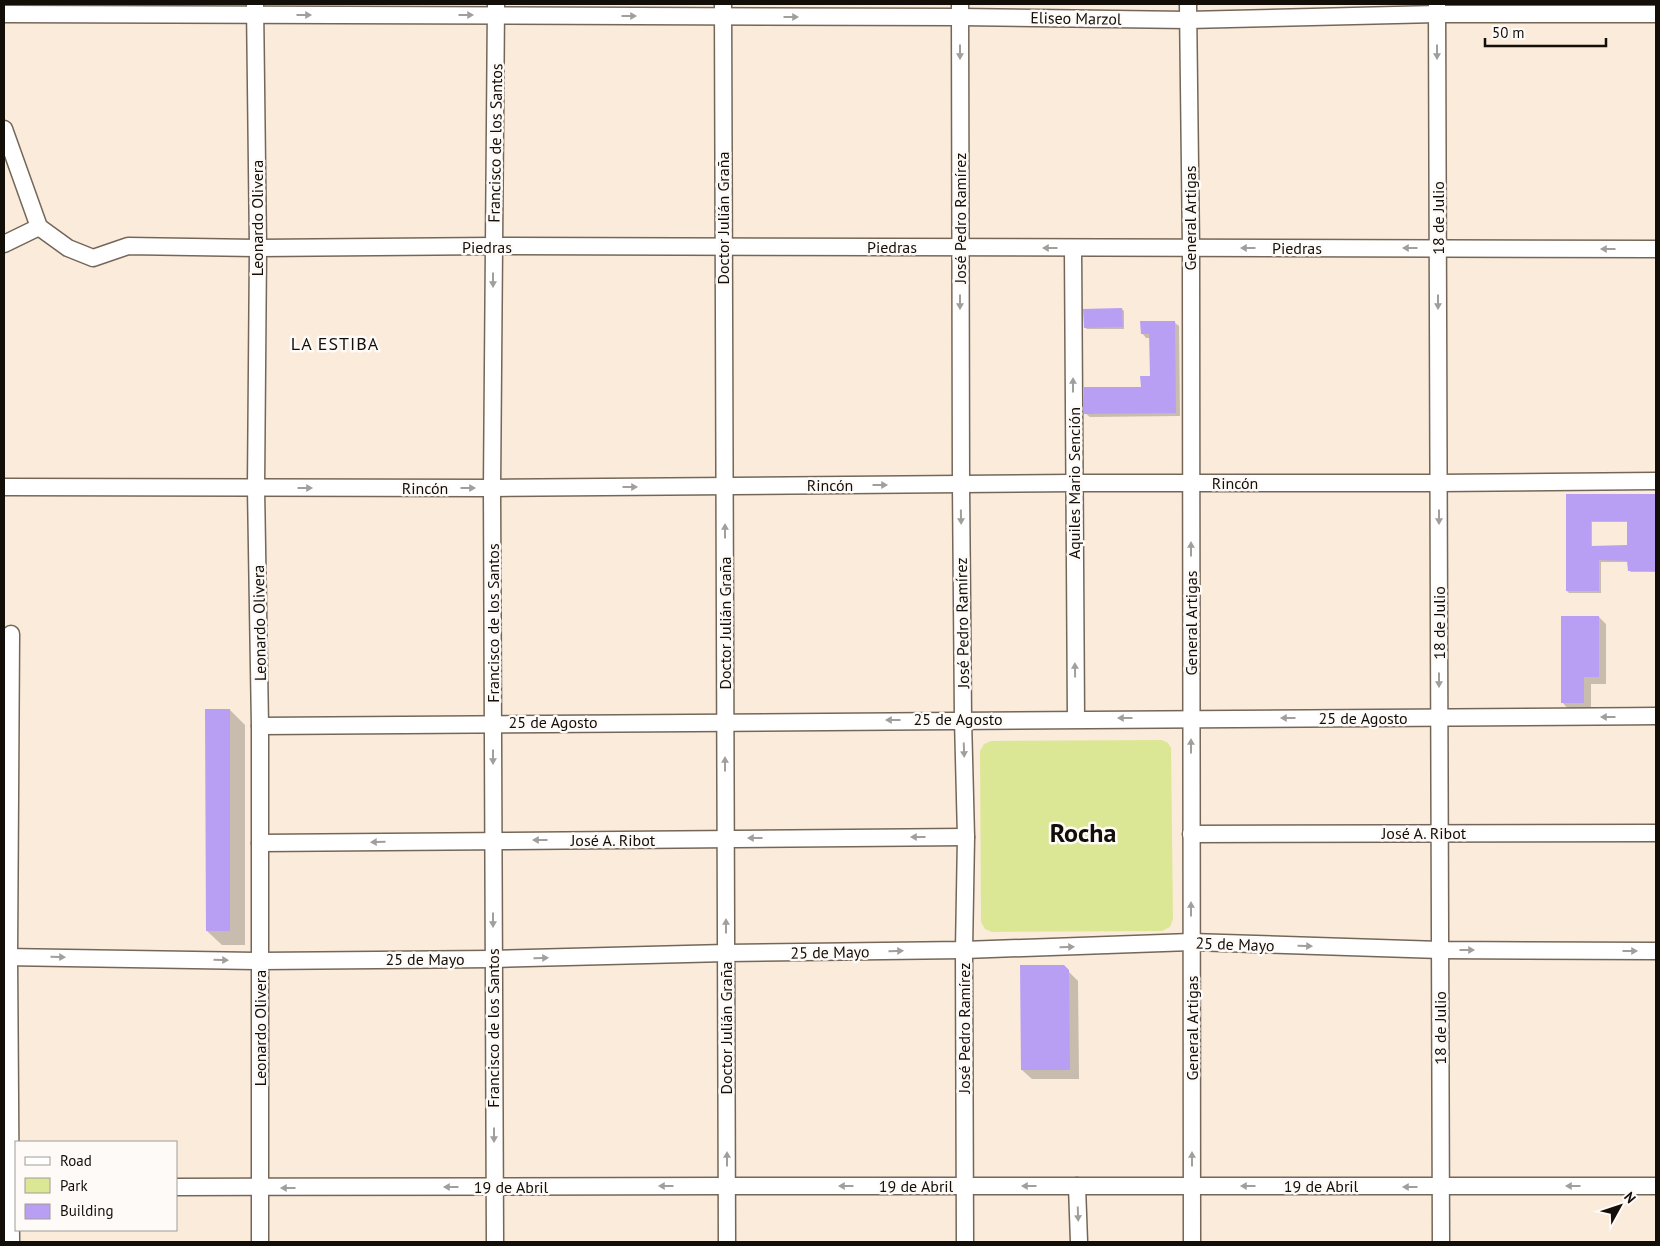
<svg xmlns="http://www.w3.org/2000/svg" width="1660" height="1246" font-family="'PT Sans',sans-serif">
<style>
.green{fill:#dce795}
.shadow{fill:#0003;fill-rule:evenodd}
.building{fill:#b99ff3;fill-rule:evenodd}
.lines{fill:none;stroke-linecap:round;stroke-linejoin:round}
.minor-casing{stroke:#746759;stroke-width:19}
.minor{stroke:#fff;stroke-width:16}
.oneway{fill:#a19f9c}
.labels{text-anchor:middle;stroke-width:5;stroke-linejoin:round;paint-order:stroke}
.street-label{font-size:16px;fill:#130e08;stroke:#fefaf7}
.neighbourhood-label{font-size:18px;letter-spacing:1px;fill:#130e08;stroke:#fefaf7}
.town-label{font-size:26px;font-weight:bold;fill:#130e08;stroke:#fefaf7}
</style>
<rect width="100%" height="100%" fill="#faebdb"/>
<!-- green -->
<path class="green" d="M1162 740 1168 743 1171 748 1173 919 1170 927 1162 931 992 932 985 929 981 922 980 751 984 744 991 741Z"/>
<!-- shadow -->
<g class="shadow">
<path d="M1122 309 1124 311V329H1087L1085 327Z"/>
<path d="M1174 322 1179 326 1180 416 1090 417 1085 413 1142 388 1151 377V338H1146L1142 333Z"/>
<path d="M1567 495H1656V572H1631L1629 570V562H1601V593H1569L1567 591ZM1592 522H1628V547H1592Z"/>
<path d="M1599 617 1606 624V684H1591V710H1569L1562 702Z"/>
<path d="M230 710 245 725V945H222L207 931Z"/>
<path d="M1063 966 1078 981 1079 1079H1032L1022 1070Z"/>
</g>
<!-- building -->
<g class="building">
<path d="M1122 308 1123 327 1084 328 1083 309Z"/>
<path d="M1140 321H1175L1176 413 1084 414V387H1141L1140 376H1150L1149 334H1141Z"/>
<path d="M1566 494H1656V571H1628L1627 561 1599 560V591H1566ZM1591 521H1627V545L1591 546Z"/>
<path d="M1561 616H1599V677H1584V703H1561Z"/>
<path d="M205 709H230V931H206Z"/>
<path d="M1020 965H1064L1069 970 1070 1070H1021Z"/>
</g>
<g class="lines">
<!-- minor casing -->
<g class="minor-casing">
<g id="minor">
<path d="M255 4 258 248 256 488 260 726V1242"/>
<path d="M723 4 727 1242"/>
<path d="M960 4 961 484 963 719 966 837 964 950 965 1242"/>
<path d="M1188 4 1191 248 1192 1242"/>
<path d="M1437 4 1441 1242"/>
<path d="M4 14 960 17 1188 20 1437 14H1656"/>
<path d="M4 129 39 227"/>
<path d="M4 244 39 227 68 248 93 258 128 246 258 248 494 246 1656 249"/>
<path d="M1073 248 1076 719"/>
<path d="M4 487 492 488 1074 483H1438L1656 481"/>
<path d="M11 634 9 956 11 1242"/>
<path d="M260 726C726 719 1191 719 1656 716"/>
<path d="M1191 834 1656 833"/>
<path d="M260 843 966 837"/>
<path d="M4 957 260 961 493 959 726 953 964 950 1191 942 1440 950 1656 951"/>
<path d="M1077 1186 1079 1242"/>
<path d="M176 1187 727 1186H1656"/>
<path d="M495 1242 492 488 496 4"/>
</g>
</g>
<!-- minor -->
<use href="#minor" class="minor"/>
</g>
<!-- one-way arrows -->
<defs><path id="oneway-solid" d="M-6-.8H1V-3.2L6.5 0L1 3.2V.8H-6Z" transform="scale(1.25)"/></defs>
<g class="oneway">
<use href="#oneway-solid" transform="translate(304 15)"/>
<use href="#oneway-solid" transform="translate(466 15)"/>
<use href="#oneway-solid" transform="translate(629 16)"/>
<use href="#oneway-solid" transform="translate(791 17)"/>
<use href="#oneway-solid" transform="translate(960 52) rotate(90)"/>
<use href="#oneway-solid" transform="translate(1437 52) rotate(90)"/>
<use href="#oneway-solid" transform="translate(1050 248) rotate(-180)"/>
<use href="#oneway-solid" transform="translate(1248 248) rotate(180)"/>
<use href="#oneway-solid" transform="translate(1410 248) rotate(180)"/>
<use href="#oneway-solid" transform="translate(1608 249) rotate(-180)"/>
<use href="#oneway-solid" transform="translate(493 280) rotate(90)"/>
<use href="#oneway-solid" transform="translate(960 302) rotate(90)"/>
<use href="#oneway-solid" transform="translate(1438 302) rotate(90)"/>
<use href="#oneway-solid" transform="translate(1073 385) rotate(-90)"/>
<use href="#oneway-solid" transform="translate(880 485)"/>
<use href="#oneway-solid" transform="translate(630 487)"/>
<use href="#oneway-solid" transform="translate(305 488)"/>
<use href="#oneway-solid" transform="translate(468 488)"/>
<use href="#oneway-solid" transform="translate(961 517) rotate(89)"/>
<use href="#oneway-solid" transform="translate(1439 517) rotate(90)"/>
<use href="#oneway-solid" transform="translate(725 531) rotate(-90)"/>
<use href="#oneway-solid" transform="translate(1191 549) rotate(-90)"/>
<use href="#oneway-solid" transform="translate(1075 670) rotate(-91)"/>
<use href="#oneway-solid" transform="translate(1439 680) rotate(90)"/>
<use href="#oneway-solid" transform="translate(1608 717) rotate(180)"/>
<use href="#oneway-solid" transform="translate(1125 718) rotate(180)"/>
<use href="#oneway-solid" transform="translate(1288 718) rotate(-180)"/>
<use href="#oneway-solid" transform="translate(893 720) rotate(180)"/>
<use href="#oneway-solid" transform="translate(1191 746) rotate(-90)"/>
<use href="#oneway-solid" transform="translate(964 750) rotate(88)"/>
<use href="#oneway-solid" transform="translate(493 757) rotate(90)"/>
<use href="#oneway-solid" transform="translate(725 764) rotate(-90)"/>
<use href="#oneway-solid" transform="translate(918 837) rotate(180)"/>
<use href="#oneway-solid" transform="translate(755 838) rotate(180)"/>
<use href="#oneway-solid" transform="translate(540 840) rotate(180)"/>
<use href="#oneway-solid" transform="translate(378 842) rotate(179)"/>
<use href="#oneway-solid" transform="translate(1191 909) rotate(-90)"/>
<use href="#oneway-solid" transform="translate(493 920) rotate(90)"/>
<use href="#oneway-solid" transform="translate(726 926) rotate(-90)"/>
<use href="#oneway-solid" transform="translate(1305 946) rotate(2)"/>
<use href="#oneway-solid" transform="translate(1067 947) rotate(-2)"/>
<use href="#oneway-solid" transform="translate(1467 950)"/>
<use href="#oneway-solid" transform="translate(896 951) rotate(-1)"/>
<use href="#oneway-solid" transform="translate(1630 951)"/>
<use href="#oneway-solid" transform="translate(58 957) rotate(1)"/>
<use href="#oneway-solid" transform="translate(541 958) rotate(-1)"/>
<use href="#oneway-solid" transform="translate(221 960) rotate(1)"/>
<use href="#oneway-solid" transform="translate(494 1135) rotate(90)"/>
<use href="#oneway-solid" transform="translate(727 1159) rotate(-90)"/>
<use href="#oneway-solid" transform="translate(1192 1159) rotate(-90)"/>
<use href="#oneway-solid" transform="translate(666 1186) rotate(180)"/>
<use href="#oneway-solid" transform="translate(846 1186) rotate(-180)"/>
<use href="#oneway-solid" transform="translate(1029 1186) rotate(-180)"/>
<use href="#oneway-solid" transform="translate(1248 1186) rotate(-180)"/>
<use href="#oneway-solid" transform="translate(1573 1186) rotate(180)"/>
<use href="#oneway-solid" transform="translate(451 1187) rotate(180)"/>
<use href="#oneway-solid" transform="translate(1410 1187) rotate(-180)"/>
<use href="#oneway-solid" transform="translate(288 1188) rotate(180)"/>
<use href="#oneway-solid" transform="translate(1078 1214) rotate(88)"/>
</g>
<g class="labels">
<!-- street labels -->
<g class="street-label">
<text transform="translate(1076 18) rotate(1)" y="6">Eliseo Marzol</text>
<text transform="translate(495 143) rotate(-89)" y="6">Francisco de los Santos</text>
<text transform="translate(257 218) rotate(-90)" y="6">Leonardo Olivera</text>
<text transform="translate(723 218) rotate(-90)" y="6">Doctor Julián Graña</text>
<text transform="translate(960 218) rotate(-90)" y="6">José Pedro Ramírez</text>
<text transform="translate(1190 218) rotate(-90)" y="6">General Artigas</text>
<text transform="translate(1438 218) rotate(-90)" y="6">18 de Julio</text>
<text x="487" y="253">Piedras</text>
<text x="892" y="253">Piedras</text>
<text x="1297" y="254">Piedras</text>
<text transform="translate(1074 483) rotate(-90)" y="6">Aquiles Mario Sención</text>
<text x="1235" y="489">Rincón</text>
<text x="830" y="491">Rincón</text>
<text x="425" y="494">Rincón</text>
<text transform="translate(259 623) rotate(-91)" y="6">Leonardo Olivera</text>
<text transform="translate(493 623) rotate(-90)" y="6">Francisco de los Santos</text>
<text transform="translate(725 623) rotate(-90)" y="6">Doctor Julián Graña</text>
<text transform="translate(962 623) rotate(-91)" y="6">José Pedro Ramírez</text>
<text transform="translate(1191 623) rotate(-90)" y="6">General Artigas</text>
<text transform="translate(1439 623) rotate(-90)" y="6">18 de Julio</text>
<text x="1363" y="724">25 de Agosto</text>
<text x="958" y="725">25 de Agosto</text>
<text x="553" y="728">25 de Agosto</text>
<text x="1424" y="839">José A. Ribot</text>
<text x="613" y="846">José A. Ribot</text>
<text transform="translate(1235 944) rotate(2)" y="6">25 de Mayo</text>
<text transform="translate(830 952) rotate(-1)" y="6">25 de Mayo</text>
<text x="425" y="965">25 de Mayo</text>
<text transform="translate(260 1028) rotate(-90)" y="6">Leonardo Olivera</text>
<text transform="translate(493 1028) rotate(-90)" y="6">Francisco de los Santos</text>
<text transform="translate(726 1028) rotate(-90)" y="6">Doctor Julián Graña</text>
<text transform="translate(964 1028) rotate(-90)" y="6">José Pedro Ramírez</text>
<text transform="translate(1192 1028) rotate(-90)" y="6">General Artigas</text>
<text transform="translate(1440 1028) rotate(-90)" y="6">18 de Julio</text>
<text x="916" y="1192">19 de Abril</text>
<text x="1321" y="1192">19 de Abril</text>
<text x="511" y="1193">19 de Abril</text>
</g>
<!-- neighbourhood labels -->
<g class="neighbourhood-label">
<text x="335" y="350">LA ESTIBA</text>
</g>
<!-- town labels -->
<g class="town-label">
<text x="1083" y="842">Rocha</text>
</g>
</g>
<!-- border -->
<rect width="1660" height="1246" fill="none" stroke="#130e08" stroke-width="10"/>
<!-- legend -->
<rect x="15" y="1141" width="162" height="90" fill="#fefaf7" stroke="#a09c97"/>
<rect x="25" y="1157" width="25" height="8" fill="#ffffff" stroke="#a09c97"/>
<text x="60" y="1166" font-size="15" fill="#130e08">Road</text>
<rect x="25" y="1178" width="25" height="15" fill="#dce795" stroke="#a09c97"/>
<text x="60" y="1191" font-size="15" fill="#130e08">Park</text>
<rect x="25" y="1204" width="25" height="15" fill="#b99ff3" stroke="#a09c97"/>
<text x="60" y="1216" font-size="15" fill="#130e08">Building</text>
<!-- north arrow -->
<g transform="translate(1620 1206) rotate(50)" stroke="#fefaf7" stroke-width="4" paint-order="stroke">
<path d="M0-4L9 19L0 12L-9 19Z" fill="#130e08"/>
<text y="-8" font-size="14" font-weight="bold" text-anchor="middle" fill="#130e08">N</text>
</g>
<!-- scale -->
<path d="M1485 38v8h121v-8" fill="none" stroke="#130e08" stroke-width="2.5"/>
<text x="1492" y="38" font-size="15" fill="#130e08" stroke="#fefaf7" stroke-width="4" paint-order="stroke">50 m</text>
</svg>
